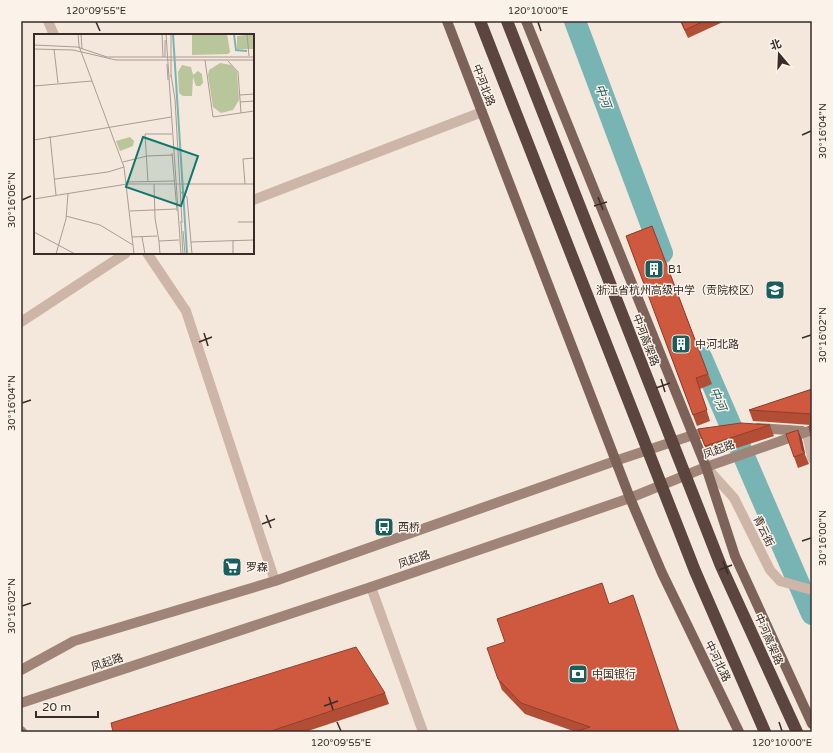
<svg xmlns="http://www.w3.org/2000/svg" width="833" height="753" font-family="'Varela Round','Noto Sans SC',sans-serif">
<style>
.lines{fill:none;stroke-linecap:round;stroke-linejoin:round}
.canal{stroke:#78b4b3;stroke-width:22}
.lane{stroke:#cdb6a7;stroke-width:9}
.street{stroke:#cdb6a7;stroke-width:10}
.secondary{stroke:#a18478;stroke-width:10}
.primary{stroke:#7c6258;stroke-width:10}
.highway-bridge{stroke:#5b453e;stroke-width:12}
.wall{fill:#b24d36}
.shaded-wall{fill:#913e2c}
.building{fill:#cf593f;stroke:#913e2c}
.ticks{fill:none;stroke:#392c28;stroke-width:1.5}
.labels{text-anchor:middle;stroke-width:3;stroke-linejoin:round;paint-order:stroke}
.street-label{font-size:11px;fill:#392c28;stroke:#fbf2e9}
.poi-label{font-size:11px;fill:#392c28;stroke:#fbf2e9;text-anchor:start}
.water-label{font-size:12px;font-style:italic;fill:#1a5e5e;stroke:#fbf2e9}
.inset-river{fill:none;stroke:#78b4b3;stroke-width:2}
.inset-road{fill:none;stroke:#a99c94;stroke-width:1}
.view{fill:#0f766e;fill-opacity:0.15;stroke:#0f766e;stroke-width:2}
.inset-edge{fill:none;stroke:#392c28;stroke-width:2}
.neatline{fill:none;stroke:#392c28;stroke-width:1.5}
.ticks-label{font-size:10px;text-anchor:middle;fill:#392c28}
</style>
<rect width="100%" height="100%" fill="#f4e7dc"/>
<g class="lines">
<!-- canal -->
<g class="canal">
<path d="M575 21 662 253"/>
<path d="M701 357 812 614"/>
</g>
<!-- lane -->
<path class="lane" d="M806 432 812 459"/>
<!-- street -->
<g class="street">
<path d="M48 21 54 35"/>
<path d="M253 200 482 112"/>
<path d="M147 253 186 311 275 581"/>
<path d="M21 322 126 253"/>
<path d="M706 467 734 498 770 570 780 581 812 590"/>
<path d="M371 587 423 732"/>
</g>
<!-- secondary -->
<g class="secondary">
<path d="M758 428 802 431"/>
<path d="M21 670 74 641 275 581 615 461 693 435 712 432"/>
<path d="M21 703 371 587 630 498 706 467 812 430"/>
<path d="M21 731 22 732"/>
</g>
<!-- primary -->
<g class="primary">
<path d="M447 21 630 498 662 573 739 732"/>
<path d="M526 21 706 467 735 556 812 724"/>
</g>
<!-- highway-bridge -->
<g class="highway-bridge">
<path d="M480 21 695 571 765 732"/>
<path d="M507 21 721 566 797 732"/>
</g>
</g>
<!-- wall -->
<g class="wall">
<path d="M680 21H725L688 38Z"/>
<path d="M652 226 712 384 700 389 710 421 697 426 626 236Z"/>
<path d="M812 389V441L811 425 753 421 749 410Z"/>
<path d="M770 425 774 436 709 457 698 429Z"/>
<path d="M798 430 802 440 804 452 809 464 798 468 794 457Z"/>
<path d="M610 604 680 732H576L525 714 502 690 498 679Z"/>
<path d="M385 693 389 704 305 732H113Z"/>
</g>
<!-- shaded-wall -->
<path class="shaded-wall" d="M798 430 802 440 805 453 802 450Z"/>
<!-- building -->
<g class="building">
<path d="M681 21H704L685 30Z"/>
<path d="M652 226 708 374 696 378 707 410 693 415 626 236Z"/>
<path d="M812 389V414L749 410Z"/>
<path d="M741 423 770 425 705 446 698 429Z"/>
<path d="M812 423V441L809 426Z"/>
<path d="M798 430 802 450 805 453 794 457 786 434Z"/>
<path d="M602 583 609 604 633 595 679 732H575L590 727 521 703 498 679 487 648 505 642 497 619Z"/>
<path d="M356 647 385 693 268 732H113L111 723Z"/>
</g>
<!-- ticks -->
<path class="ticks" d="M96 22 100 31M538 22 541 31M802 135 811 131M598 197 603 210M22 200 31 196M594 206 607 202M204 333 208 346M802 338 811 335M199 342 212 337M661 379 665 392M656 388 670 383M22 403 31 400M266 515 271 528M262 524 275 519M802 541 811 538M723 561 728 574M719 570 732 565M22 606 31 603M329 697 333 710M324 706 338 701M337 722 341 731M779 722 782 731"/>
<!-- icons -->
<defs>
<g id="building-square" transform="scale(1)"><rect x="-9" y="-9" width="18" height="18" rx="4" fill="#1a5e5e" stroke="#fbf2e9"/><path d="M-4-6H4V6H1V3H-1V6H-4ZM-2.5-4.3h1.7v1.8h-1.7ZM.8-4.3h1.7v1.8H.8ZM-2.5-1h1.7V.8h-1.7ZM.8-1h1.7V.8H.8Z" fill="#fff"/></g>
<g id="school-square" transform="scale(1)"><rect x="-9" y="-9" width="18" height="18" rx="4" fill="#1a5e5e" stroke="#fbf2e9"/><path d="M0-5L7-2L0 1L-7-2ZM-4 1L0 2.5L4 1V4Q0 6-4 4Z" fill="#fff"/></g>
<g id="bus-square" transform="scale(1)"><rect x="-9" y="-9" width="18" height="18" rx="4" fill="#1a5e5e" stroke="#fbf2e9"/><path d="M-5-6H5V4H4V6H2V4H-2V6H-4V4H-5ZM-3.5-4V0h7V-4ZM-3.5 1.2v1.5H-2V1.2ZM2 1.2v1.5H3.5V1.2Z" fill="#fff"/></g>
<g id="supermarket-square" transform="scale(1)"><rect x="-9" y="-9" width="18" height="18" rx="4" fill="#1a5e5e" stroke="#fbf2e9"/><path d="M-6-5.5h2.5l.6 2H6L4.5 2H-2.5L-4.4-4H-6ZM-1.5 3.2a1.3 1.3 0 1 0 .1 0ZM3 3.2a1.3 1.3 0 1 0 .1 0Z" fill="#fff"/></g>
<g id="bank-square" transform="scale(1)"><rect x="-9" y="-9" width="18" height="18" rx="4" fill="#1a5e5e" stroke="#fbf2e9"/><path d="M-6-4H6V4H-6ZM0-2.3a2.3 2.3 0 1 0 0 4.6a2.3 2.3 0 1 0 0-4.6Z" fill="#fff"/></g>
</defs>
<g fill-rule="evenodd">
<use href="#building-square" x="654" y="269"/>
<use href="#school-square" x="775" y="290"/>
<use href="#building-square" x="681" y="344"/>
<use href="#bus-square" x="384" y="527"/>
<use href="#supermarket-square" x="232" y="567"/>
<use href="#bank-square" x="578" y="674"/>
</g>
<g class="labels">
<!-- street labels -->
<g class="street-label">
<text transform="translate(484 85) rotate(69)" y="4">中河北路</text>
<text transform="translate(646 340) rotate(69)" y="4">中河高架路</text>
<text transform="translate(719 449) rotate(-20)" y="4">凤起路</text>
<text transform="translate(764 531) rotate(64)" y="4">青云街</text>
<text transform="translate(414 559) rotate(-19)" y="4">凤起路</text>
<text transform="translate(769 639) rotate(66)" y="4">中河高架路</text>
<text transform="translate(718 661) rotate(64)" y="4">中河北路</text>
<text transform="translate(107 662) rotate(-18)" y="4">凤起路</text>
</g>
<!-- poi labels -->
<g class="poi-label">
<text x="668" y="273">B1</text>
<text x="761" y="294" text-anchor="end">浙江省杭州高级中学（贡院校区）</text>
<text x="695" y="348">中河北路</text>
<text x="398" y="531">西桥</text>
<text x="246" y="571">罗森</text>
<text x="592" y="678">中国银行</text>
</g>
<!-- water labels -->
<g class="water-label">
<text transform="translate(603 96) rotate(69)" y="4">中河</text>
<text transform="translate(718 399) rotate(67)" y="4">中河</text>
</g>
</g>
<!-- overview -->
<g transform="translate(34 34)">
<rect width="220" height="220" fill="#f4e7dc"/>
<path d="M158 0H193L196 18 194 20 158 21ZM220 0V15H203V2Z" fill="#b9c59a"/>
<path d="M96 103 100 107 99 112 86 117 82 107Z" fill="#b9c59a"/>
<path d="M186 29 197 31 203 38 205 66 199 76 187 79 179 73 174 41 175 36ZM148 31 157 33 159 41 164 37 168 40 169 49 166 52H162L159 43 158 62H149L145 59 144 38Z" fill="#b9c59a"/>
<path class="inset-river" d="M139 0 153 220M200 0 202 16 213 17"/>
<path class="inset-road" d="M44 0 45 12 90 133 100 220M47 0 48 15M128 0 129 23M132 0 147 220M137 0V43M213 0 215 22M0 11 43 13 73 23H220M0 15 39 16 82 26H220M20 15 24 49M131 23V6M171 26 179 83 220 77M194 27 204 38 207 79M133 30 134 46M137 41 141 65 148 189M0 52 58 47M206 61 220 60M0 66V92M206 68 220 67M16 102 22 161M0 106 137 83M138 119 143 177M89 128 113 122 139 121M21 145 74 138 90 133M91 148 141 147M114 148 111 100H138M120 150 121 184 125 207M211 150 209 125 220 124M147 158 153 163 158 220M0 165 93 150H220M96 177 142 175M32 182 66 191 99 211M147 187 149 220M204 188H220M149 197 151 220M0 198 41 220M98 203 123 202M108 203 111 220M199 206V220M157 208 220 206M22 220 32 185 34 160M126 220 125 207 145 206"/>
<path class="view" d="M109 103 164 122 147 172 92 153Z"/>
<rect width="220" height="220" class="inset-edge"/>
</g>
<!-- border -->
<rect width="833" height="753" fill="none" stroke="#fbf2e9" stroke-width="44"/>
<!-- north arrow -->
<g transform="translate(779 54) rotate(341)" stroke="#fbf2e9" stroke-width="3" paint-order="stroke">
<path d="M0-3L7 15L0 10L-7 15Z" fill="#392c28"/>
<text y="-6" font-size="11" font-weight="bold" text-anchor="middle" fill="#392c28">北</text>
</g>
<!-- scale -->
<path d="M36 711v6h62v-6" fill="none" stroke="#392c28" stroke-width="2"/>
<text x="42" y="711" font-size="12" fill="#392c28" stroke="#fbf2e9" stroke-width="3" paint-order="stroke">20 m</text>
<rect x="22" y="22" width="789" height="709" class="neatline"/>
<g class="ticks-label">
<text x="96" y="14">120°09'55"E</text>
<text x="538" y="14">120°10'00"E</text>
<text transform="translate(822 131) rotate(-90)" y="4">30°16'04"N</text>
<text transform="translate(11 200) rotate(-90)" y="4">30°16'06"N</text>
<text transform="translate(822 335) rotate(-90)" y="4">30°16'02"N</text>
<text transform="translate(11 403) rotate(-90)" y="4">30°16'04"N</text>
<text transform="translate(822 538) rotate(-90)" y="4">30°16'00"N</text>
<text transform="translate(11 606) rotate(-90)" y="4">30°16'02"N</text>
<text x="341" y="746">120°09'55"E</text>
<text x="782" y="746">120°10'00"E</text>
</g>
</svg>
